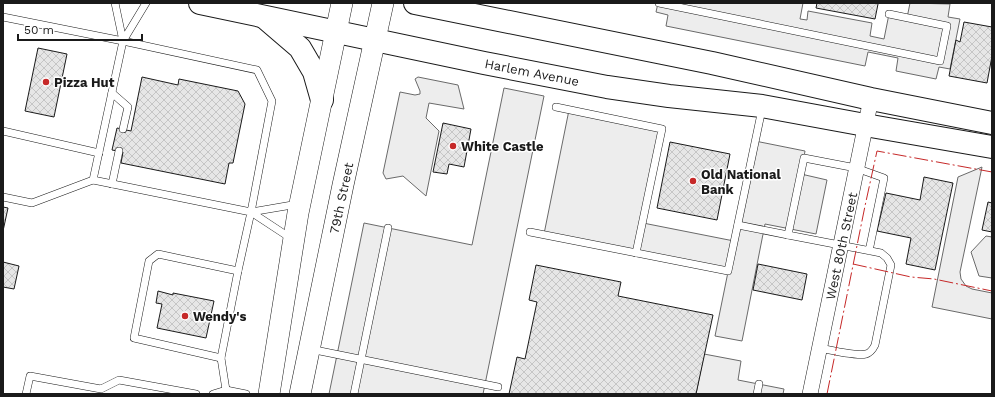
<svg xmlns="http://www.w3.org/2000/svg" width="995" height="397" font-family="'Work Sans',sans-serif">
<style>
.parking{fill:#ededed;stroke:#6a6a6a}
.building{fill:url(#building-cross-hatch);stroke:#1a1a1a}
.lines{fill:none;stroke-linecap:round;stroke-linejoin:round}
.service-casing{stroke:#1a1a1a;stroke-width:8}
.minor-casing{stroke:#1a1a1a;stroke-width:16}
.secondary-casing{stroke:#1a1a1a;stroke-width:22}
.primary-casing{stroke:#1a1a1a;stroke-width:24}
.service{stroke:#fff;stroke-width:7}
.minor{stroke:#fff;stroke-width:15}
.secondary{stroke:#fff;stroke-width:21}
.primary{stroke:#fff;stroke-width:22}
.power{stroke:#c62828;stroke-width:1;stroke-dasharray:14 3 2 3;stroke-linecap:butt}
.poi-dot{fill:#c62828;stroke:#fff;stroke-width:1.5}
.labels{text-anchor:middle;stroke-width:3;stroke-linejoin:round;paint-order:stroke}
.street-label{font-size:13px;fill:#1a1a1a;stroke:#fff}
.poi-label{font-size:13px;font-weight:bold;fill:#1a1a1a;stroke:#fff;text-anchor:start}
</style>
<defs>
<pattern id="building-cross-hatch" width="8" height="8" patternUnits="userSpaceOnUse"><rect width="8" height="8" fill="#e6e6e6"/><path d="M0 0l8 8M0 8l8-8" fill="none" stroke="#c5c5c5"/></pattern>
</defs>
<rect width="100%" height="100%" fill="#fff"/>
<!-- parking -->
<g class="parking">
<path d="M658 3H803L800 19 807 20 808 11 872 23 870 36 884 39 889 14 907 18 910 3 950 4 948 17 960 19 950 69 939 67 936 79 896 71 898 58 868 52 865 66 666 26 668 15 656 12Z"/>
<path d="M418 77 458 85 464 109 429 103 426 118 439 131 426 196 403 176 386 179 383 173 400 92 415 95 420 94V91L415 79Z"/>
<path d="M504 88 544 96 483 394H329L364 223 472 245Z"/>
<path d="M569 110 662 129 643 223 734 241 755 141 805 151 801 174 827 180 816 234 765 224 742 341 715 336 728 272 544 234Z"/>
<path d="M982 167 960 272 961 279 966 286 972 289 992 293V319L932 307 958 177Z"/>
<path d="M986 236 992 237V278L979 276 971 252Z"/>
<path d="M704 354 741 361 738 380 784 389 783 394H696Z"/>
</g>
<!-- building -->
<g class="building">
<path d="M817 3H877L878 4 875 19 816 8Z"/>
<path d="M964 22 992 27V56L987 83 949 76 956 40 960 42Z"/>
<path d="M38 48 67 54 54 117 25 111Z"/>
<path d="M142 77 178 85 179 79 238 91 245 104 233 163H229L225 184 121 163 123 152 112 150 117 128 131 131Z"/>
<path d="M443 123 471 129 464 167 449 164 447 174 433 172Z"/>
<path d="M670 142 730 154 717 220 657 208Z"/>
<path d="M924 177 953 183 935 270 906 264 911 238 877 231 886 193 920 200Z"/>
<path d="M988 202 992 203V232L982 230Z"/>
<path d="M3 207 8 208 3 231Z"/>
<path d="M3 262 19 266 14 289 3 287Z"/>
<path d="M758 264 807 274 802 300 753 290Z"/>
<path d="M536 265 621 282 618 296 713 315 696 394H509L517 357 525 359 537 302 529 300Z"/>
<path d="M158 291 173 295V293L214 301 206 338 157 328 162 304 156 303Z"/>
</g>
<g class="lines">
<!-- service casing -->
<g class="service-casing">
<g id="service">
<path d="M115 3 123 41 146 3"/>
<path d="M659 3 940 61 947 26 889 14"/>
<path d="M3 17 123 41"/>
<path d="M112 93 128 107 123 129"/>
<path d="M556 107 662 129 636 253"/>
<path d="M3 131 99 153"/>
<path d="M112 184 119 151"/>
<path d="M3 197 32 203 93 180"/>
<path d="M738 225 788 235"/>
<path d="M530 232 728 271 762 109"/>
<path d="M292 239 251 212 298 204"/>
<path d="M820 348C829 350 858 356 866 354 870 353 873 349 875 345L891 265 887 258 881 253 788 235 804 158 856 168 884 178 869 251"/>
<path d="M310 349 498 387"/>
<path d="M221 358 134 338 149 261 158 254 238 271"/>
<path d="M26 394 30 376 101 389 119 380 196 394"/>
<path d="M213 394 226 390 246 394"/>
<path d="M225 394 226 390 221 358 238 271 251 212 272 101 257 70 123 41 93 180 251 212"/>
<path d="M354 394 388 228"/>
<path d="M757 394 759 384"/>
</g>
</g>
<!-- minor casing -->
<g class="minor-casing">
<path id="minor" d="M810 394 871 99"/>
</g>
<!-- secondary casing -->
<g class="secondary-casing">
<g id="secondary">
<path d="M269 394 298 213 342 3"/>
<path d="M300 394 343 185 383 3"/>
</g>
</g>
<!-- primary casing -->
<g class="primary-casing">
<g id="primary">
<path d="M200 3 484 63 607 87 669 96 762 106 865 125 992 147"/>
<path d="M415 3 712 63 871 99 992 123"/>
<path d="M265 18 300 48 314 72 322 100"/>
</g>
</g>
<!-- service -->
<use href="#service" class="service"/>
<!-- minor -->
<use href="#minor" class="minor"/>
<!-- secondary -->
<use href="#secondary" class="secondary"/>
<!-- primary -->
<use href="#primary" class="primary"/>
<!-- power -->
<g class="power">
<path d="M853 264 911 277 934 279 992 291"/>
<path d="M827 394 865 206 877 151 992 172"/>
</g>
</g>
<!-- markers -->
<g class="poi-dot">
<circle cx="46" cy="82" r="4"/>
<circle cx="453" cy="146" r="4"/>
<circle cx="693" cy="181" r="4"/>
<circle cx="185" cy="316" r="4"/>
</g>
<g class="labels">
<!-- street labels -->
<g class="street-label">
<text transform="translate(532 72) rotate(11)" y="5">Harlem Avenue</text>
<text transform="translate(341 198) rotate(-78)" y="5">79th Street</text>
<text transform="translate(841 246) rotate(-78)" y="5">West 80th Street</text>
</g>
<!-- poi labels -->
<g class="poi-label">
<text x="54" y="87">Pizza Hut</text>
<text x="461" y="151">White Castle</text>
<text x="701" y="179">Old National<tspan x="701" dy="15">Bank</tspan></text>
<text x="193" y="321">Wendy's</text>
</g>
</g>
<!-- border -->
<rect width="995" height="397" fill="none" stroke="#1a1a1a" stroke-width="8"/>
<!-- scale -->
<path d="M18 34v6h124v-6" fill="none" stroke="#1a1a1a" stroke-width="2"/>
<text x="24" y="34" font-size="12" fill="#1a1a1a" stroke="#ffffff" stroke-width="3" paint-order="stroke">50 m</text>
</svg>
